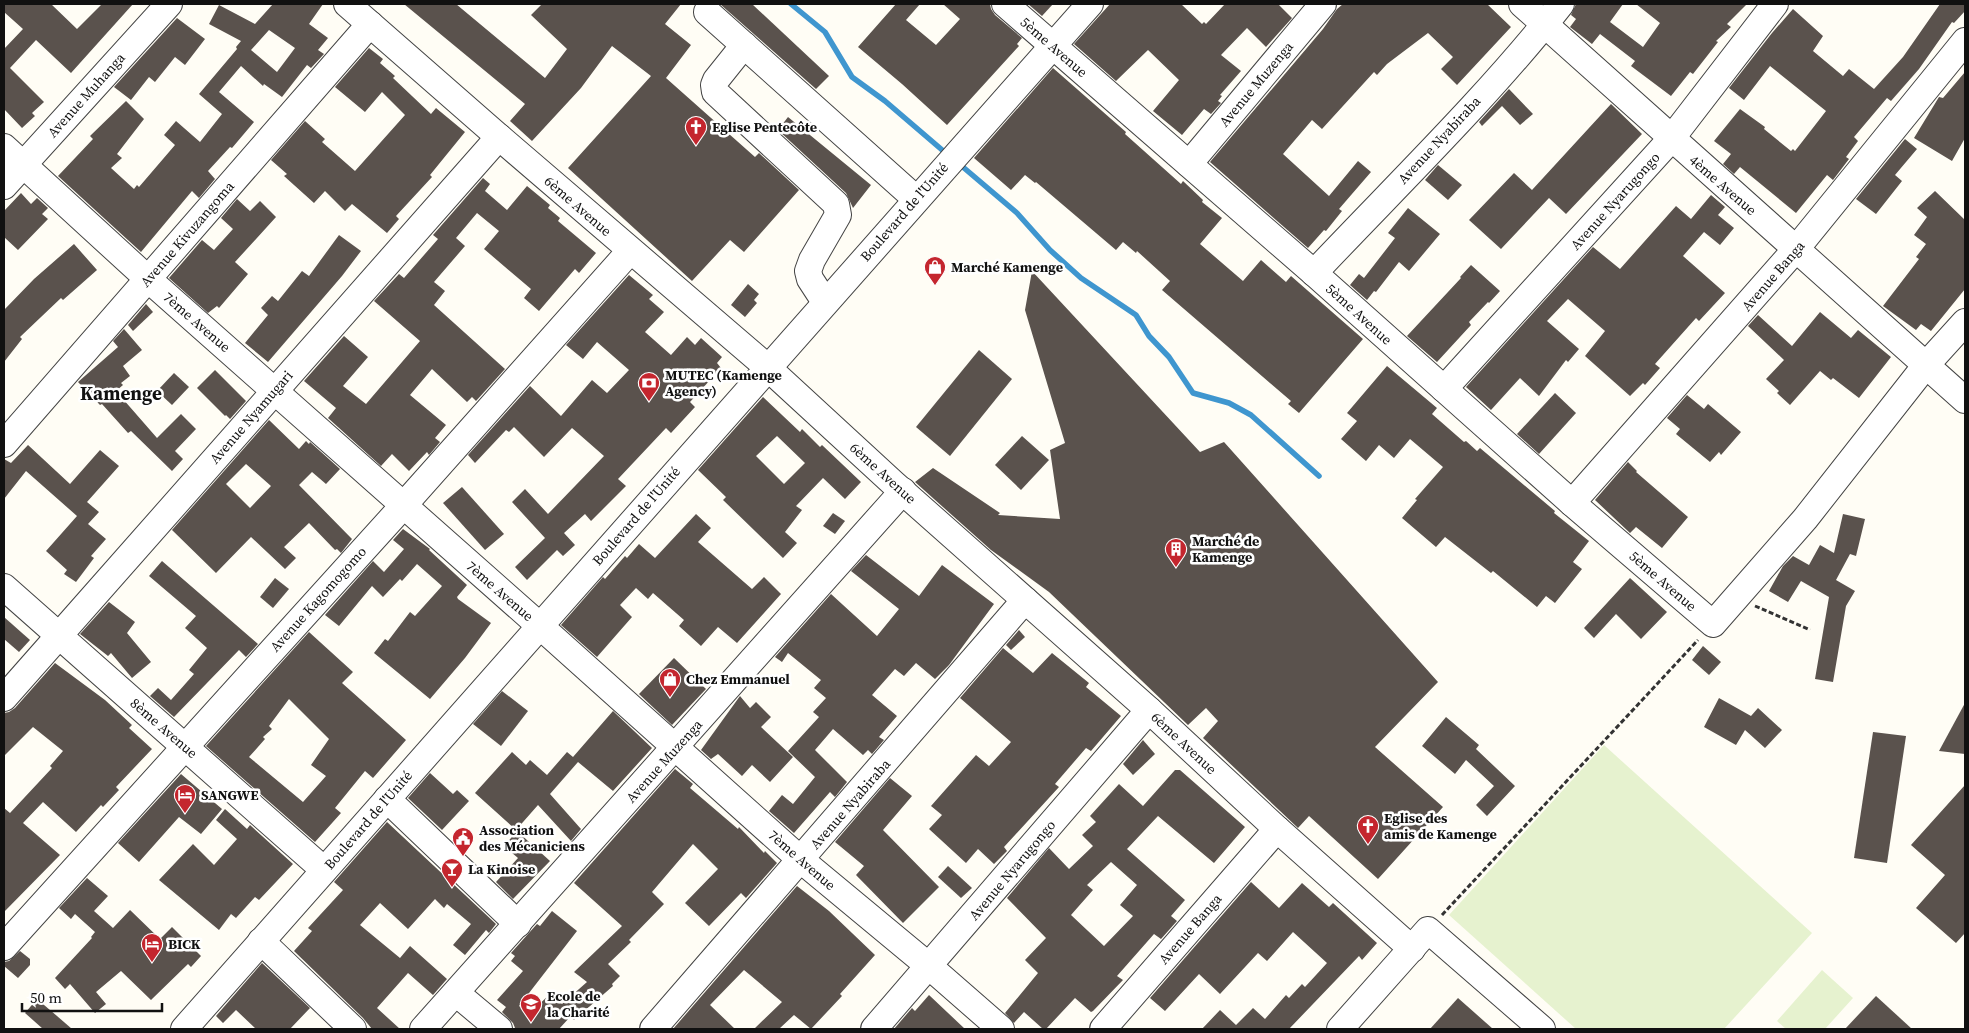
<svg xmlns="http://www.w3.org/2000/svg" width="1969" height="1033" font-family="'Source Serif 4',serif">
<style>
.pitch{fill:#e6f2cf}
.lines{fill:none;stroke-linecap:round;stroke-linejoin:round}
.stream{stroke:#3f96cf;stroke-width:5.5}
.building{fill:#5a524d;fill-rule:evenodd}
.minor-casing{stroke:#444;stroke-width:28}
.path{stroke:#333;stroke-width:3;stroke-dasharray:5 2.5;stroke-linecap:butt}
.minor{stroke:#fff;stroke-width:26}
.labels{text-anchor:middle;stroke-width:5;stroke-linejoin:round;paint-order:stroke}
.street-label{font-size:14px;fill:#111;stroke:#fff}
.poi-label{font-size:14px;font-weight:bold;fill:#111;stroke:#fff;text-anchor:start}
.district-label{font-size:19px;font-weight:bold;fill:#111;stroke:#fff}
</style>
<rect width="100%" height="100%" fill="#fffdf5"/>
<!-- pitch -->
<g class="pitch">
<path d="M1604 745 1812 933 1724 1029H1576L1449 915Z"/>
<path d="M1822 970 1853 998 1825 1029H1786L1777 1021Z"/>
</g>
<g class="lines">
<!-- stream -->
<g class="stream">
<path d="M791 4 825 32 852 77 885 101 948 155"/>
<path d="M957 162 1017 213 1050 250 1081 278 1136 315 1149 336 1169 357 1193 393 1229 403 1251 415 1319 476"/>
</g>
</g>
<!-- building -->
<g class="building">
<path d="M4 4H51L77 29 102 4H133L71 73 36 40 10 68 44 102 32 113 35 116 22 128 4 109V49L23 29 4 12Z"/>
<path d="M273 4H323L309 24 328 38 318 50 324 54 311 68 307 65 282 97 264 84 263 86 241 66 219 92 254 122 232 148 230 147 208 171 215 179 199 198 192 191 141 252 58 176 93 139 90 136 126 101 144 119 117 154 122 158 111 168 134 189 137 185 139 187 175 145 164 135 176 121 200 142 222 114 199 94 237 49 236 47 241 41 209 24 219 5 255 24ZM269 30 295 48 277 72 251 50Z"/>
<path d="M404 4H456L545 78 567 49 531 15 542 4H681L665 24 691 45 666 78 755 157 759 153 799 190 744 252 730 240 692 281 568 168 651 76 612 46 581 88 532 141 510 121 525 104Z"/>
<path d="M720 4H752L829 76 816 89Z"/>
<path d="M896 4H920L906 20 936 45 960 19 943 4H990L991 9 995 15 1022 38 1017 44 1019 46 947 125 902 84 858 47Z"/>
<path d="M1028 4H1053L1042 16Z"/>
<path d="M1110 4H1181L1202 24 1204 22 1206 24 1225 4H1278L1292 18 1266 47 1247 28 1221 55 1241 71 1220 95 1222 96 1218 101 1221 103 1211 114 1204 109 1182 135 1153 111 1179 80 1148 50 1116 81 1074 44Z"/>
<path d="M1343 4H1487L1511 27 1457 85 1441 69 1453 57 1428 33 1387 64 1377 75 1374 72 1322 129 1312 120 1283 154 1329 196 1358 161 1371 172 1339 209 1342 211 1326 231 1324 230 1308 248 1210 162 1323 29 1337 9Z"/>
<path d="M1576 4H1623L1610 22 1643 47 1660 23 1636 4H1747L1727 24 1731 27 1716 41 1718 42 1693 74 1690 72 1671 96 1631 66 1635 61 1600 34 1592 44 1570 27 1576 19 1571 15Z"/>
<path d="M1940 4H1965V11L1954 23 1952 22 1919 69 1891 101 1887 98 1854 137 1858 141 1846 157 1849 159 1833 180 1827 175 1796 213 1740 167 1734 174 1723 164 1731 154 1714 141 1740 109 1765 127 1764 129 1791 151 1793 149 1795 151 1826 111 1770 66 1744 100 1729 88 1772 33 1793 9 1823 36 1813 51 1843 76 1849 69 1874 89 1903 57Z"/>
<path d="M177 18 205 39 185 65 175 57 155 82 149 77 131 100 114 87Z"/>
<path d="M369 48 383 59 380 63 395 76 393 78 431 114 436 108 465 132 430 175 432 177 396 216 399 219 387 233 352 204 345 211 325 191 314 203 284 176 287 174 271 160 305 121 325 139 322 142 355 171 405 115 382 92 365 112 335 87Z"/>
<path d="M1053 68 1110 118 1126 132 1125 134 1181 184 1183 181 1203 200 1202 202 1222 218 1200 244 1243 281 1261 260 1286 282 1291 276 1363 339 1299 413 1288 404 1291 401 1162 290 1170 281 1137 251 1136 253 1123 242 1116 250 1036 182 1035 183 1025 175 1011 190 974 158Z"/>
<path d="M1965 72V138L1952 161 1914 138 1939 97 1943 98Z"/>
<path d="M1509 89 1533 114 1520 125 1502 106 1482 126 1479 122Z"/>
<path d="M1611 104 1642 134 1566 214 1549 198 1501 249 1469 220 1514 173 1532 190Z"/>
<path d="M788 117 871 185 853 208 846 193 778 130Z"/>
<path d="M1905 139 1917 149 1895 175 1902 181 1876 214 1856 199Z"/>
<path d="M1438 165 1462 185 1448 200 1425 180Z"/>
<path d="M483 178 490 184 485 191 507 210 527 186 550 205 548 208 560 218 558 221 596 253 579 273 575 269 539 311 524 298 531 289 484 249 499 231 477 213 456 238 465 246 434 282 445 291 434 305 505 369 476 401 472 397 467 402 432 369 410 395 446 425 435 438 440 442 429 455 427 452 409 471 392 454 381 466 328 418 336 408 304 381 344 336 368 357 343 386 366 404 420 341 374 301 399 274 404 278 438 239 433 235Z"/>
<path d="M1935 191 1965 220V289L1931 331 1921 324 1916 330 1883 306 1919 259 1916 257 1926 244 1914 235 1927 217 1917 208Z"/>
<path d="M21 193 31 204 37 198 48 208 42 214 48 219 18 250 4 237V211Z"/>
<path d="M1711 195 1725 207 1718 215 1734 228 1720 245 1704 232 1683 256 1725 293 1699 321 1696 318 1655 364 1660 368 1645 385 1643 383 1630 396 1585 356 1605 331 1568 299 1547 321 1579 349 1568 362 1566 360 1539 396 1520 378 1491 410 1466 387 1593 247 1620 269 1676 206 1691 219Z"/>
<path d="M237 199 250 211 260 201 276 217 235 262 248 274 219 308 217 306 208 313 169 278 202 240 214 250 233 229 221 218Z"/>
<path d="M1408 208 1440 234 1409 271 1399 262 1376 292 1374 291 1367 300 1350 285 1359 274 1364 278 1395 238 1388 233Z"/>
<path d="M339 235 361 251 342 276 268 362 245 343 268 315 261 308 272 296 278 301 302 271 309 276Z"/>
<path d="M74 244 97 270 63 300 61 298 20 337 22 339 4 362V310L34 279Z"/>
<path d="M1471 265 1500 291 1489 303 1488 302 1469 322 1471 325 1437 362 1407 336 1461 278 1460 277Z"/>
<path d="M1032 271 1200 452 1224 442 1438 682 1375 747 1443 807 1378 879 1309 816 1298 828 1203 738 1218 721 1206 708 1188 725 1049 592 991 550 915 482 933 468 1000 513 998 515 1060 519 1050 450 1065 443 1025 310Z"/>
<path d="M629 275 653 295 649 299 664 312 645 332 671 355 687 337 695 345 701 338 722 357 717 363 721 368 690 402 695 407 671 433 666 428 618 479 626 486 591 521 585 514 564 533 575 545 563 556 557 550 527 580 515 567 545 538 512 502 525 489 548 514 604 456 572 428 544 457 514 427 509 432 506 430 475 463 468 455 530 386 561 416 592 380 607 393 629 370 597 342 583 359 566 345Z"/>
<path d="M748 284 759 294 754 300 757 303 745 317 731 305Z"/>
<path d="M146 304 153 312 133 331 128 325Z"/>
<path d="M1820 312 1851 338 1858 330 1891 357 1859 398 1833 378 1831 380 1820 371 1790 405 1777 393 1779 391 1766 379 1784 360 1748 326 1758 315 1792 346Z"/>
<path d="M124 329 142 350 123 366 130 376 121 383 123 385 116 391 157 438 181 414 196 429 175 451 183 459 172 471 131 431 128 433 102 404 100 405 78 382 118 347 113 341Z"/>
<path d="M979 350 1012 379 950 456 916 427Z"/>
<path d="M1387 366 1437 408 1432 414 1464 442 1466 441 1477 451 1480 448 1555 511 1554 513 1589 541 1573 562 1582 569 1555 603 1546 596 1537 607 1493 571 1491 573 1445 537 1436 547 1402 518 1417 500 1415 499 1443 467 1410 439 1394 458 1379 445 1366 461 1341 439 1357 421 1347 413Z"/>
<path d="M215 370 246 401 230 419 226 415 225 416 197 388Z"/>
<path d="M174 373 189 387 172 405 157 391Z"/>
<path d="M1555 393 1576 413 1539 454 1517 434Z"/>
<path d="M1687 395 1704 409 1708 404 1741 432 1721 455 1719 452 1710 462 1676 434 1680 429 1667 418Z"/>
<path d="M763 397 800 432 802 429 820 447 822 445 861 482 845 499 823 478 796 506 802 510 785 532 797 543 783 558 723 500 726 497 698 470ZM777 436 805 463 784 484 756 456Z"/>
<path d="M269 420 299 449 306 441 309 444 310 442 340 469 326 484 312 472 299 485 352 539 341 553 337 549 335 550 309 523 284 547 296 558 285 569 251 537 216 573 172 530ZM246 464 271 486 250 508 226 484Z"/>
<path d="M1022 436 1049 460 1021 490 995 465Z"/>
<path d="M28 445 70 484 100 450 119 466 87 502 99 512 88 524 106 539 91 556 94 558 76 582 64 574 67 570 46 551 77 516 26 471 4 499V459L11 463Z"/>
<path d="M1628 462 1637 471 1636 472 1688 517 1662 548 1636 527 1630 533 1595 500Z"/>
<path d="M462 487 504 534 485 550 443 503Z"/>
<path d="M833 513 845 521 835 534 823 526Z"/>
<path d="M696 514 711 528 698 542 752 589 764 577 781 594 737 643 718 627 701 646 679 626 684 620 653 593 648 599 636 588 620 605 632 617 597 657 561 625 603 577 605 579 625 556 627 558 639 544 655 558Z"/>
<path d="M1843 514 1865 519 1856 556 1850 554 1836 580 1855 591 1846 606 1833 682 1815 679 1829 597 1801 581 1788 602 1769 591 1783 566 1793 556 1809 565 1820 545 1834 553Z"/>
<path d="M403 529 430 549 429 550 467 585 457 597 458 599 491 623 465 658 430 699 374 653 385 639 388 641 410 612 415 616 442 586 417 564 402 581 400 579 383 597 372 586 339 626 325 615 373 561 384 572 404 549 393 540Z"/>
<path d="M866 555 919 596 942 565 994 604 949 665 935 679 916 663 904 676 895 669 872 695 897 716 879 737 884 740 872 754 868 750 863 755 833 729 815 750 847 782 835 797 830 792 794 833 769 811 782 795 793 804 815 777 788 751 819 717 813 712 826 698 814 688 821 680 788 653 782 662 775 657 831 594 877 636 899 609 851 571Z"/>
<path d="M162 561 258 644 246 657 239 650 174 717 150 696 158 688 171 700 194 674 189 670 207 648 185 628 196 616 149 576Z"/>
<path d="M275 578 289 589 273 608 260 597Z"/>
<path d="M1630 578 1667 612 1641 639 1616 614 1594 638 1584 628Z"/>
<path d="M109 602 135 622 127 633 151 662 132 678 111 653 108 656 80 634Z"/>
<path d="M4 617 30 640 19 652 4 639Z"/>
<path d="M1019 630 1025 637 1011 650 1006 645Z"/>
<path d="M309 632 353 672 342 683 406 740 373 778 365 771 335 808 341 813 315 842 206 746ZM289 699 329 739 311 765 326 776 303 802 249 757 265 739 263 737 272 729 269 726Z"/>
<path d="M1703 646 1721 662 1709 675 1692 660Z"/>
<path d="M1003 648 1033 673 1052 653 1089 683 1086 687 1121 716 1091 751 1086 748 1055 784 1059 787 1004 847 1007 851 994 864 978 849 966 863 929 829 942 815 931 806 976 755 989 766 1011 742 960 698Z"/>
<path d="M674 658 706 689 672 725 639 694Z"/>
<path d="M55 663 105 700 132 725 129 728 152 749 116 787 119 790 103 807 101 805 76 832 43 802 23 823 60 855 4 912V808L10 813 52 768 50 766 63 751 33 727 4 756V713L9 712 15 708Z"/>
<path d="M502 691 528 711 501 746 473 724Z"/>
<path d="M740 696 750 708 756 702 771 717 761 727 793 757 770 782 752 765 742 776 718 754 711 759 701 750Z"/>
<path d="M1719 698 1751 716 1758 708 1782 730 1765 748 1745 730 1736 745 1704 727Z"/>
<path d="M1965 703V754L1939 751Z"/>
<path d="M613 711 652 748 613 791 578 762 550 794 581 829 571 841 538 805 516 830 475 793 512 752 526 765 530 760 547 775 567 752 573 757Z"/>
<path d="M1446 717 1479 745 1476 749 1515 786 1487 816 1476 805 1494 786 1466 760 1455 774 1422 746Z"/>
<path d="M1873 732 1906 736 1887 863 1854 858Z"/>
<path d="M1143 740 1155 754 1133 775 1123 764Z"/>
<path d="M675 769 693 784 690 788 738 829 739 827 764 853 765 851 777 863 746 898 741 893 709 926 685 903 718 869 693 844 652 892 664 904 629 940 631 942 608 964 620 976 612 984 613 986 574 1020 570 1017 559 1029H514L515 1028 513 1023 502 1012 506 1007 497 1000 523 971 511 961 515 956 511 953 537 924 540 926 552 911 577 931 519 1006 529 1014 550 994 562 1004 587 982 574 972 622 926 574 883Z"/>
<path d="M1175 770H1180L1245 827 1214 863 1158 816 1127 849 1185 900 1171 916 1177 921 1161 939 1154 934 1117 976 1123 980 1093 1011 1091 1012 1075 998 1046 1029H1043L1024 1012 1014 1023 1005 1013 1038 973 1025 960 1046 938 1007 898 1049 848 1069 869 1093 846 1082 835 1096 822 1090 816 1119 784 1143 806ZM1111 862 1137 885 1120 905 1133 916 1104 946 1071 915 1093 890 1087 885Z"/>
<path d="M430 773 453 794 457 790 469 801 442 830 408 798Z"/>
<path d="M181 774 222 809 201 834 179 817 139 862 118 843Z"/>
<path d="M890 778 912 796 883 830 939 887 903 923 856 875 864 866 835 842Z"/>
<path d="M1965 785V933L1956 943 1916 908 1945 875 1911 845Z"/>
<path d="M225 809 247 829 250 825 293 864 259 900 255 897 236 918 231 914 219 930 159 880 193 844 214 865 237 839 216 820Z"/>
<path d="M387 822 496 924 489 933 486 930 465 955 453 945 471 924 447 904 444 908 435 899 408 929 380 903 360 925 400 958 410 946 447 979 433 995 408 973 377 1008 400 1029H372L363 1018 294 951 312 931 308 928 343 890 334 882Z"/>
<path d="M517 831 550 861 513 899 496 882 518 858 504 846Z"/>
<path d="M948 866 972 888 961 898 938 877Z"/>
<path d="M87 878 108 896 94 911 113 928 130 910 160 939 172 927 201 956 191 967 188 964 151 1000 121 971 96 992 106 1004 95 1013 70 984 65 989 55 978 92 938 91 937 95 932 75 914 71 919 59 908Z"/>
<path d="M1251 882 1279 908 1302 883 1329 907 1333 903 1377 943 1362 960 1359 956 1289 1029H1202L1220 1010 1236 1025 1253 1008 1265 1019 1286 995 1289 998 1302 984 1305 987 1327 963 1293 932 1267 961 1258 953 1220 994 1199 974 1165 1011 1150 998Z"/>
<path d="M797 886 829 911 875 955 840 994 842 996 811 1029 794 1015 779 1029H754L782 1002 744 970 710 1005 735 1029H673Z"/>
<path d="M20 951 30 959V965L18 978 4 966V962L9 961Z"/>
<path d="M262 963 310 1008 290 1029H256L236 1010 223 1023 216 1016Z"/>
<path d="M929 995 965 1029H894L912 1008 915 1011Z"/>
<path d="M1876 996 1912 1029H1845Z"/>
<path d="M1458 998 1493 1029H1430Z"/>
<path d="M37 999 57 1016 72 1029H43L25 1013Z"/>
</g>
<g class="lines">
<!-- minor casing -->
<g class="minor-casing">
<g id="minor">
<path d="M347 4 499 137 767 367 893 483 1149 710 1277 829 1412 949"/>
<path d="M1005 4 1314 273 1572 503 1713 624 1805 519 1926 365 1965 322"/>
<path d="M1522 4 1965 400"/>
<path d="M707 12 916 199"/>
<path d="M744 45 716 80 714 85 715 92 836 204 838 215 812 260 808 271 810 279 825 302"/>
<path d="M4 147 148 279 540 626 801 860 930 967 1001 1029"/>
<path d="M1189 164 1323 4"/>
<path d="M4 186 169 4"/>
<path d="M1314 273C1396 186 1487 98 1561 4"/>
<path d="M1444 389 1671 139 1775 4"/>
<path d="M4 444 370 24"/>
<path d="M1572 503 1796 249 1965 41"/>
<path d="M4 587 324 870"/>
<path d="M4 698 499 137"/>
<path d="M387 799 518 924"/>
<path d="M261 941 353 1029"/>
<path d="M4 947 403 506 630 251"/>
<path d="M456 993 499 1029"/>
<path d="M184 1029 1090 4"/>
<path d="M423 1029 903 491"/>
<path d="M653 1029 1025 600"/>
<path d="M874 1029 1149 710"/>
<path d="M1103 1029 1277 829"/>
<path d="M1340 1029 1428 930 1542 1029"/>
</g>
</g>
<!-- path -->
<g class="path">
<path d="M1755 606 1810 630"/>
<path d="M1442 915 1698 640"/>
</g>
<!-- minor -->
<use href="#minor" class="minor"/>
</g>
<!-- icons -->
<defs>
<g id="church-pin" transform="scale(1.125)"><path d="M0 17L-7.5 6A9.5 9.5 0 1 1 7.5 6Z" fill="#c4262e" stroke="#fff"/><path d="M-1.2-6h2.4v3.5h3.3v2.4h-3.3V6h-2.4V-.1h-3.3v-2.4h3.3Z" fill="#fff"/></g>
<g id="shop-pin" transform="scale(1.125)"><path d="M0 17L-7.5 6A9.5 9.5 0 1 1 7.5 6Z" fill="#c4262e" stroke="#fff"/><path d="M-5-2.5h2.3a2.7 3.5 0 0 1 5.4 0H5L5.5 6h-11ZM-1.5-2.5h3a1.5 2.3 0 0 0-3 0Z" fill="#fff"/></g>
<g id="bank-pin" transform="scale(1.125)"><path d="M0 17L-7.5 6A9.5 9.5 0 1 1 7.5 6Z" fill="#c4262e" stroke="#fff"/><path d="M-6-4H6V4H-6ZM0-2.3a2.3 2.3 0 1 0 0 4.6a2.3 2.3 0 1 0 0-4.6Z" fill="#fff"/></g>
<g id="building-pin" transform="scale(1.125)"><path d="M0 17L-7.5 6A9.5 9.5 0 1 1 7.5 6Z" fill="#c4262e" stroke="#fff"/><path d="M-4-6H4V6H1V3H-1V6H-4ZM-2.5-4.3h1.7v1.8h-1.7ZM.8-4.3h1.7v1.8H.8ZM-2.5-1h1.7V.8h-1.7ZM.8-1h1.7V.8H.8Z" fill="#fff"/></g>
<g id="hotel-pin" transform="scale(1.125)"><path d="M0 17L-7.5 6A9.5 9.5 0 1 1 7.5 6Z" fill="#c4262e" stroke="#fff"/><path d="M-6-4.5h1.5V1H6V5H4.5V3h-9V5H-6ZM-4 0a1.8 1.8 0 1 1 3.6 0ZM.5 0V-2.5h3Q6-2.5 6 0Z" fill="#fff"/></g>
<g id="civic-pin" transform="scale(1.125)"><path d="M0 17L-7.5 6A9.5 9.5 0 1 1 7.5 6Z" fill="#c4262e" stroke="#fff"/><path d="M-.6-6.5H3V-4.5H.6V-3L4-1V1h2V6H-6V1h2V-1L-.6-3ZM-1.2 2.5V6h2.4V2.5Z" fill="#fff"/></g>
<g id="bar-pin" transform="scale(1.125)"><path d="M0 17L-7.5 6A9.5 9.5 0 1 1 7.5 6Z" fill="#c4262e" stroke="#fff"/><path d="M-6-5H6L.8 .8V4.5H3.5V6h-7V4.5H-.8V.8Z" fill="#fff"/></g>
<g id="school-pin" transform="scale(1.125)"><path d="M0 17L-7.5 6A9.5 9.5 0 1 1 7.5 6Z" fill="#c4262e" stroke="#fff"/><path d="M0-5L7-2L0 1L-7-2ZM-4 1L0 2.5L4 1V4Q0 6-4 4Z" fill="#fff"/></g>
</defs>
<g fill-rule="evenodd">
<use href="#church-pin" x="696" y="127"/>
<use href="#shop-pin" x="935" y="267"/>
<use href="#bank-pin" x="649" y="383"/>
<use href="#building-pin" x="1176" y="549"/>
<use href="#shop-pin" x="670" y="679"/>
<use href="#hotel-pin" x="185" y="795"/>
<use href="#church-pin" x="1368" y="826"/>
<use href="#civic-pin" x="463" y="838"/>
<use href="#bar-pin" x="452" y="869"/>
<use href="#hotel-pin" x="152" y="944"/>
<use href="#school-pin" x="531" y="1004"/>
</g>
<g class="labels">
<!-- street labels -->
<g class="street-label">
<text transform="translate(1054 47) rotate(41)" y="5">5ème Avenue</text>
<text transform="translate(1256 84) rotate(-50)" y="5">Avenue Muzenga</text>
<text transform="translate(86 95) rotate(-48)" y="5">Avenue Muhanga</text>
<text transform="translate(1439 140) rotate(-47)" y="5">Avenue Nyabiraba</text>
<text transform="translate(1723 185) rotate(41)" y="5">4ème Avenue</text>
<text transform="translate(1615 201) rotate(-48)" y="5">Avenue Nyarugongo</text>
<text transform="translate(578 206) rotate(41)" y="5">6ème Avenue</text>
<text transform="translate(904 212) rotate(-49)" y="5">Boulevard de l'Unité</text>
<text transform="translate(187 234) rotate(-49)" y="5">Avenue Kivuzangoma</text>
<text transform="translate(1773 276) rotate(-49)" y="5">Avenue Banga</text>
<text transform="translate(1359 314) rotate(42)" y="5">5ème Avenue</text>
<text transform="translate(197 322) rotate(41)" y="5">7ème Avenue</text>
<text transform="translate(251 417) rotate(-49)" y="5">Avenue Nyamugari</text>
<text transform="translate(883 473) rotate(42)" y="5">6ème Avenue</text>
<text transform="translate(636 516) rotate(-49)" y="5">Boulevard de l'Unité</text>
<text transform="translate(1663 581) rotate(41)" y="5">5ème Avenue</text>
<text transform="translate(500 591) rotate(41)" y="5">7ème Avenue</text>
<text transform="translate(318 599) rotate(-48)" y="5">Avenue Kagomogomo</text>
<text transform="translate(164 728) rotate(41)" y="5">8ème Avenue</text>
<text transform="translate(1184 743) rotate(43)" y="5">6ème Avenue</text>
<text transform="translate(664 761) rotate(-48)" y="5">Avenue Muzenga</text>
<text transform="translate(850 804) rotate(-49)" y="5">Avenue Nyabiraba</text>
<text transform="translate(368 820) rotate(-49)" y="5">Boulevard de l'Unité</text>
<text transform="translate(802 860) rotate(41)" y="5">7ème Avenue</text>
<text transform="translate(1012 870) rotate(-50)" y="5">Avenue Nyarugongo</text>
<text transform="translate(1190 929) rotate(-49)" y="5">Avenue Banga</text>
</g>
<!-- poi labels -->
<g class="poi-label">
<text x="712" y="132">Eglise Pentecôte</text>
<text x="951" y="272">Marché Kamenge</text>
<text x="665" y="380">MUTEC (Kamenge<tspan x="665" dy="16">Agency)</tspan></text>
<text x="1192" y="546">Marché de<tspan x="1192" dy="16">Kamenge</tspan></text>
<text x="686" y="684">Chez Emmanuel</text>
<text x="201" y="800">SANGWE</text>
<text x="1384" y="823">Eglise des<tspan x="1384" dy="16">amis de Kamenge</tspan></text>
<text x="479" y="835">Association<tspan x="479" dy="16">des Mécaniciens</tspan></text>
<text x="468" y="874">La Kinoise</text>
<text x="168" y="949">BICK</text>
<text x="547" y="1001">Ecole de<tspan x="547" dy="16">la Charité</tspan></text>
</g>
<!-- district labels -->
<g class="district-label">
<text x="121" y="400">Kamenge</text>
</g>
</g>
<!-- border -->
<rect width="1969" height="1033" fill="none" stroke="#111111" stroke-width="10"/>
<!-- scale -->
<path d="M22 1003v8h140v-8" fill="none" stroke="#111111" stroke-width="2.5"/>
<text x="30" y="1003" font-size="15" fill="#111111" stroke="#ffffff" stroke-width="4" paint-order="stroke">50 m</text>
</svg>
